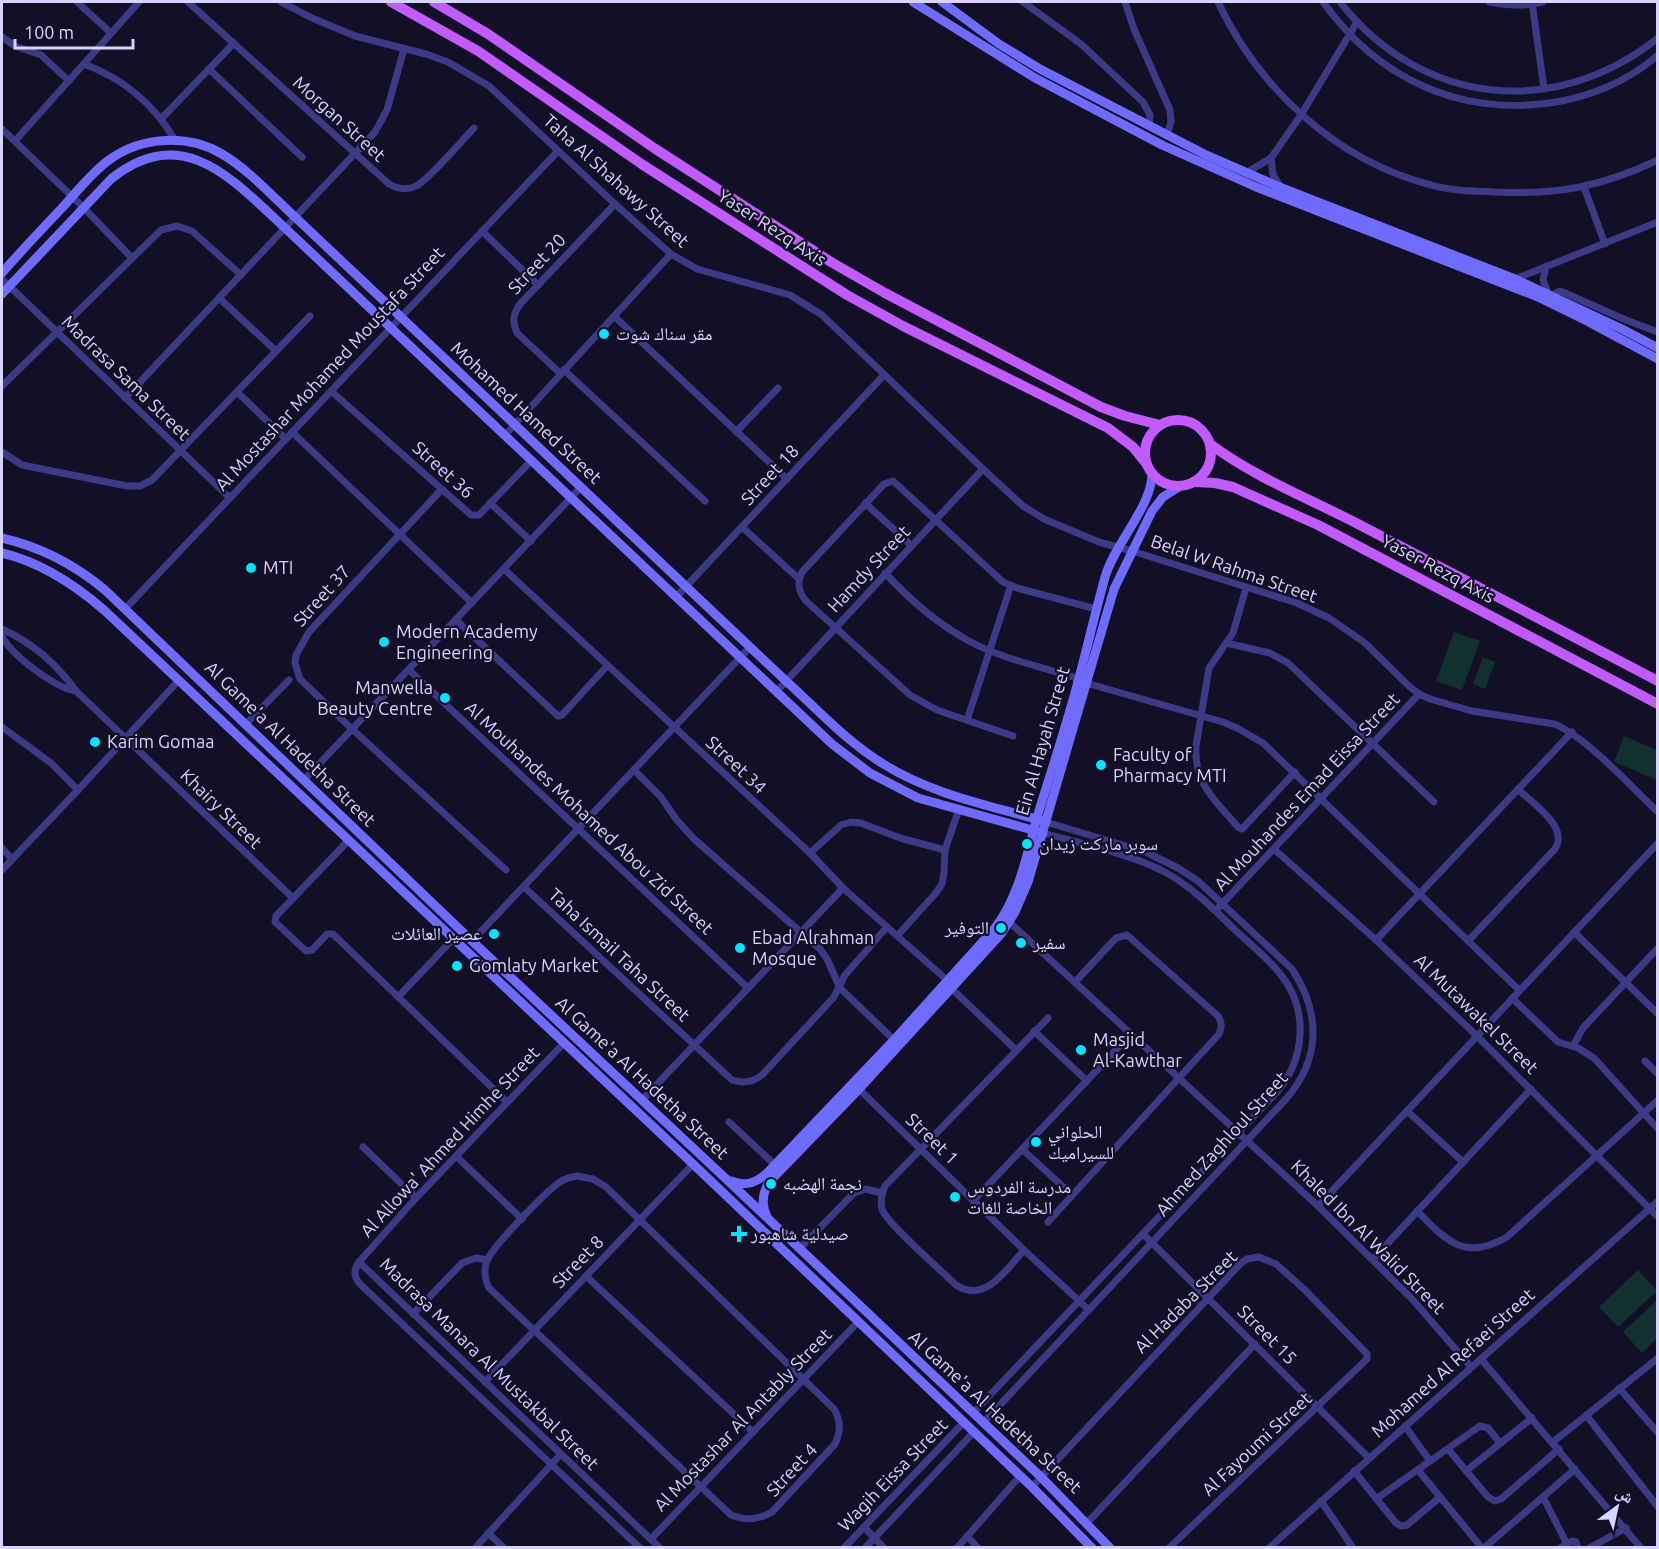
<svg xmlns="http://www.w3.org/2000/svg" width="1659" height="1549" font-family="Ubuntu,'Noto Naskh Arabic',sans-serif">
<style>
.green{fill:#12302f}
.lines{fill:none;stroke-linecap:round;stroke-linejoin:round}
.street{stroke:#3d3a85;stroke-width:7}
.secondary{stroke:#6f6bff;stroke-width:9}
.primary{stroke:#c25bff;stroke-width:10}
.poi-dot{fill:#00e5ff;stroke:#130f26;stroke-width:2}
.labels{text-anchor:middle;stroke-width:4.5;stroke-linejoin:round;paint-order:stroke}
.street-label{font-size:18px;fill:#d9d4ff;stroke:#130f26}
.poi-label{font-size:18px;fill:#d9d4ff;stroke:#130f26;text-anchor:start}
</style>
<rect width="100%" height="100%" fill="#130f26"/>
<!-- green -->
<g class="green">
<path d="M1454 632 1480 641 1462 690 1436 681Z"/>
<path d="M1483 657 1495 662 1485 689 1473 684Z"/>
<path d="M1624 736 1657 750V780L1614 762Z"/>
<path d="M1638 1270 1657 1291 1618 1327 1599 1307Z"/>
<path d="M1657 1300V1338L1642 1353 1623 1332Z"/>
</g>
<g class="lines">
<!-- street -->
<g class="street">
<path d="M77 2 111 33"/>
<path d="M188 2 389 184C398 189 407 191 416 186 429 180 462 140 474 128"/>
<path d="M281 2 312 18 355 36 426 54 448 62 489 86 615 204 671 254 697 269 790 295 822 315 983 469 1023 506 1044 519 1099 542 1132 551 1297 603 1329 618 1365 643 1410 687 1419 694 1430 699 1472 711 1554 724C1587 737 1631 787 1658 812"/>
<path d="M1023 2 1081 44 1143 102 1150 115 1149 126"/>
<path d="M1125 2 1134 29 1170 110 1171 122 1167 135"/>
<path d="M1218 2C1259 89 1337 161 1431 185 1452 191 1474 191 1495 192 1557 195 1601 187 1658 160"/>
<path d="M1323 2C1349 38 1382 68 1423 86 1497 120 1597 109 1658 55"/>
<path d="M1340 2C1422 106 1554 120 1658 38"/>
<path d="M1489 2C1507 5 1525 7 1543 2"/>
<path d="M1532 2 1544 89"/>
<path d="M2 37 15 46 41 55 69 81"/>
<path d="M84 64C124 79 153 103 175 140"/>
<path d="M209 69 302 157"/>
<path d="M161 119 234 43"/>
<path d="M2 129 84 208 131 257"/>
<path d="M15 141 139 2"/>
<path d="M1271 158 1273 175 1280 186"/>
<path d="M1246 173 1271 158 1301 115 1357 22"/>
<path d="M1584 187 1605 244"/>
<path d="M482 231 538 285"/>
<path d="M1546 266 1543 280 1548 293"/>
<path d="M2 279 230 498"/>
<path d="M1515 279 1658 222"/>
<path d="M1552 295 1560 291 1565 293 1626 320 1658 332"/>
<path d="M219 298 276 351"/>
<path d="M614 316 787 479"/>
<path d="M564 370 705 501"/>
<path d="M561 374 517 333C512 321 513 313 521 303L615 204"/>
<path d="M2 386 161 230 177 226 192 231 241 275"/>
<path d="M331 391 471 515H479L532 460"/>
<path d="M237 392 286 439"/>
<path d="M125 398 375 132 387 110 404 49"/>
<path d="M292 432 472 603"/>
<path d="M736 432 778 388"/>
<path d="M506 434 671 254"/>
<path d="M2 452 22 465 127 486H140L152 480 310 316"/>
<path d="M442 489 309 632 296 655 295 663 300 679 352 729 506 870"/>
<path d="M490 503 531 541"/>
<path d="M865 503 911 545"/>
<path d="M742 527 799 579"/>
<path d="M504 569 810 853 843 888 948 981"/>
<path d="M885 573C910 600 936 623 969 641 1002 659 1043 667 1079 679"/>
<path d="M1246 588 1233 633 1209 668 1196 746C1194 784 1215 800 1238 827L1242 829 1295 772"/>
<path d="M677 596 884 375"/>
<path d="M125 609 558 151"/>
<path d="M456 620 558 716 562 715 607 666"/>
<path d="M2 629C33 643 56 663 76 691L293 898"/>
<path d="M2 636C11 655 55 688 76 691"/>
<path d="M1226 643 1270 653 1288 663 1434 802"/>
<path d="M409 670 748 988"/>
<path d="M1086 683 1223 722 1237 728 1263 743 1519 990"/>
<path d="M777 691 983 469"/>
<path d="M967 720 1011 585"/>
<path d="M246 724 289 680"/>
<path d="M2 727 51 763 78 790"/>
<path d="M1013 736 937 710 910 695 806 601C798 591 797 583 802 572L884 484 893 481 1003 582 1017 588 1096 609"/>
<path d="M634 770 661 797 676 819 694 839 820 949 827 959 840 988 894 1040"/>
<path d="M304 780 581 487"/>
<path d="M348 841 276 916 275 922 306 951 312 950 327 934H333L507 1102"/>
<path d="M2 848 12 859"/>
<path d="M1274 849 1376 940 1477 1036 1658 1217"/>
<path d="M810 853 841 825 851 822 861 823 900 838 945 850"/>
<path d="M2 870 78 790 179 680"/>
<path d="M524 887 732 1080C744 1084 754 1082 763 1074L834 997 845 975 887 927"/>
<path d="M1219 907 1419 694"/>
<path d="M1007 920 1318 1206 1413 1300 1471 1367"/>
<path d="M1574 932 1658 1014"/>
<path d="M897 936 935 894 942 884 944 872 945 850 959 809"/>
<path d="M1376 940 1572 732"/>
<path d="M472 941 750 647"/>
<path d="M1468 941 1554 850C1571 828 1533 804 1518 789"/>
<path d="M952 989 1016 1050"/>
<path d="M398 997 453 939"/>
<path d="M1512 998 1558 1042 1578 1048 1594 1058 1658 1129"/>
<path d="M1034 1031 1087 1081"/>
<path d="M564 1043 416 1198 359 1262C353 1270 354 1277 360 1284L640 1548"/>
<path d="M1573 1046 1583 1028 1658 948"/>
<path d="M1645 1061 1658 1074"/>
<path d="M859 1089 1024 1250 1089 1310"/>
<path d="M642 1100 843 888"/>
<path d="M1407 1111 1463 1162"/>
<path d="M729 1122 775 1165"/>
<path d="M363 1147 416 1198"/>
<path d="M1022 1149 1072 1195"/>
<path d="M456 1156 522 1219"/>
<path d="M577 1176 593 1179 606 1187 834 1409C841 1421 841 1432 835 1444L772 1512C758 1520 746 1521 731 1515L489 1288C485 1279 483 1270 487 1261 491 1248 544 1194 556 1185 562 1179 570 1177 577 1176Z"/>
<path d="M973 1201 1131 1034"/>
<path d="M1318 1206 1658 843"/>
<path d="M1417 1211C1446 1240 1464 1262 1507 1237L1658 1100"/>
<path d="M1048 1222 1219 1034C1222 1028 1222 1022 1218 1016L1127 935 1116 938 1075 982"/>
<path d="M1143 1234 1369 1458"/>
<path d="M799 1249 854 1193 866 1189 882 1193"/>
<path d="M1024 1250C1006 1270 985 1304 956 1285 942 1271 886 1223 882 1209 880 1201 882 1193 885 1186L1048 1018"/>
<path d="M1373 1259 1531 1089"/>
<path d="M359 1262 660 1548"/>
<path d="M586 1276 753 1432"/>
<path d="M413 1314 462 1263 476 1258 487 1260"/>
<path d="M1481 1359 1641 1548"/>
<path d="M485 1382 693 1164"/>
<path d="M1619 1388 1658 1433"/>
<path d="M973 1413 1277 1092C1305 1059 1309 1010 1281 975 1268 958 1250 944 1235 930 1212 907 1190 885 1161 870 1124 852 1082 844 1043 833"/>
<path d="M1586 1415 1658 1507"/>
<path d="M983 1423 1286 1099C1321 1059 1321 1013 1292 969L1198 881 1178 868 1146 852 1046 822"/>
<path d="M1405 1426 1430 1461"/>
<path d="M1553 1442 1658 1358"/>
<path d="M1448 1449 1488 1497 1495 1501 1501 1499 1559 1449"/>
<path d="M1418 1470 1482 1548"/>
<path d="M1354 1471 1396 1523 1401 1526 1407 1525 1439 1498"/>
<path d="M1466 1471 1532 1418"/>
<path d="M1032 1487 1241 1263 1247 1259 1259 1257 1276 1264 1305 1290 1367 1354V1359L1169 1548"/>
<path d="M1543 1497 1567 1544"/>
<path d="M1376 1499 1480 1426 1488 1428 1500 1443"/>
<path d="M1321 1501 1353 1548"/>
<path d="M1087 1523 1255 1344"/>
<path d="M864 1527 884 1548"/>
<path d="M488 1533 504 1548"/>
<path d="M967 1536 978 1548"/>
<path d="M651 1539 858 1322"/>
<path d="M475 1548 561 1454"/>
<path d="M844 1548 964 1422"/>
<path d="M865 1548 974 1432"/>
<path d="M957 1548 1020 1476"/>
<path d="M1269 1548 1658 1201"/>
<path d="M1484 1548 1575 1469"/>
<path d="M1560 1548 1572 1541 1576 1542 1578 1548"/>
<path d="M1589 1548 1626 1528"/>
</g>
<!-- secondary -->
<g class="secondary">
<path d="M913 2 1035 78 1162 145 1256 187 1538 297 1587 321 1658 359"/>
<path d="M942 2 999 44 1040 69 1206 155 1282 188 1515 279 1622 329 1658 348"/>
<path d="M2 273C21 251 41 230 61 209 76 193 91 173 109 160 142 136 188 134 222 154 249 170 272 196 295 217L786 681C818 710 848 743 885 765 933 795 993 806 1046 822"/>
<path d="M2 294 111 179C183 121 233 180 285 228L832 744 870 773 918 798 1043 833"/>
<path d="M2 538C41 547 74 564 105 590L472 941 723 1176 1041 1477 1110 1548"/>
<path d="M2 553C40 562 74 584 104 610L693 1164 1032 1487 1092 1548"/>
<path d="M731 1181C745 1187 756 1183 767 1173L894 1040 995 928C1020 895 1027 853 1038 814 1052 769 1067 724 1079 678 1088 644 1096 610 1105 577 1115 543 1152 506 1152 474"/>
<path d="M767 1217C761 1205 762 1194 769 1182L859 1089 1001 934 1015 912 1028 882 1114 589 1152 511 1163 497 1179 487"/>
</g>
<!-- primary -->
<g class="primary">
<path d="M391 2 478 51 643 165 847 295 903 326 1108 428 1133 447 1146 463"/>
<path d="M434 2 488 34 654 148 831 262 885 293 1101 407 1125 416 1160 425"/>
<circle cx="1178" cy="453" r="33"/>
<path d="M1210 444C1256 478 1308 498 1358 524 1458 576 1558 628 1658 681"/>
<path d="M1196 482 1215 483 1233 487 1318 525 1658 704"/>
</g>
</g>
<!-- markers -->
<g class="poi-dot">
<circle cx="604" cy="334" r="6"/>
<circle cx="251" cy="568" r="6"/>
<circle cx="384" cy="642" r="6"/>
<circle cx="445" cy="698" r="6"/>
<circle cx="95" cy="742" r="6"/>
<circle cx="1101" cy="765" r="6"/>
<circle cx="1027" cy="844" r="6"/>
<circle cx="1001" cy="928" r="6"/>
<circle cx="494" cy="934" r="6"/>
<circle cx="1021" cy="943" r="6"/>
<circle cx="740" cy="948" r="6"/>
<circle cx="457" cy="966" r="6"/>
<circle cx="1081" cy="1050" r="6"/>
<circle cx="1036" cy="1142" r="6"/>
<circle cx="771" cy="1184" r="6"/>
<circle cx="955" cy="1197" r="6"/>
<path d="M736 1225h6v6h6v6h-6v6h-6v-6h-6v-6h6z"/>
</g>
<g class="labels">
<!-- street labels -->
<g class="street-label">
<text transform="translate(339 119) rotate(42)" y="6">Morgan Street</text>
<text transform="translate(616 181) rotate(42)" y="6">Taha Al Shahawy Street</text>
<text transform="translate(772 228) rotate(33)" y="6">Yaser Rezq Axis</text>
<text transform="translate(537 264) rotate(-47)" y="6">Street 20</text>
<text transform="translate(330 369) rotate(-47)" y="6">Al Mostashar Mohamed Moustafa Street</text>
<text transform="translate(126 378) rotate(44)" y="6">Madrasa Sama Street</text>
<text transform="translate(526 413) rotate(43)" y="6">Mohamed Hamed Street</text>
<text transform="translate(443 470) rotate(42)" y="6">Street 36</text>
<text transform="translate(770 475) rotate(-47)" y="6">Street 18</text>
<text transform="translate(869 569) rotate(-47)" y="6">Hamdy Street</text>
<text transform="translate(1234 569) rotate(19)" y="6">Belal W Rahma Street</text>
<text transform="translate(1438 569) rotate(28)" y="6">Yaser Rezq Axis</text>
<text transform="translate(322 596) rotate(-48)" y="6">Street 37</text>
<text transform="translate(1043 741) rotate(-74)" y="6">Ein Al Hayah Street</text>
<text transform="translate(290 744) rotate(44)" y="6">Al Game'a Al Hadetha Street</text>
<text transform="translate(736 765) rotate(43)" y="6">Street 34</text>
<text transform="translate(1307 792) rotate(-47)" y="6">Al Mouhandes Emad Eissa Street</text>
<text transform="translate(221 809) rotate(44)" y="6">Khairy Street</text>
<text transform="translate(589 818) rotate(43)" y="6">Al Mouhandes Mohamed Abou Zid Street</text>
<text transform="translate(619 955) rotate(43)" y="6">Taha Ismail Taha Street</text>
<text transform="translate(1476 1014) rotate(44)" y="6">Al Mutawakel Street</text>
<text transform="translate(642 1078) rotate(43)" y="6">Al Game'a Al Hadetha Street</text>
<text transform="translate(932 1139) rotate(44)" y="6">Street 1</text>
<text transform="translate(450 1142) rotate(-47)" y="6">Al Allowa' Ahmed Himhe Street</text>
<text transform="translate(1222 1144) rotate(-48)" y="6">Ahmed Zaghloul Street</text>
<text transform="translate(1368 1237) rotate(45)" y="6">Khaled Ibn Al Walid Street</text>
<text transform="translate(578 1262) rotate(-46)" y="6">Street 8</text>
<text transform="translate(1186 1302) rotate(-45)" y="6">Al Hadaba Street</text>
<text transform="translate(1267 1335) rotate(45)" y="6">Street 15</text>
<text transform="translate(1453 1363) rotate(-42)" y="6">Mohamed Al Refaei Street</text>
<text transform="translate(489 1364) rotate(44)" y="6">Madrasa Manara Al Mustakbal Street</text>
<text transform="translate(995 1412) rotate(43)" y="6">Al Game'a Al Hadetha Street</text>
<text transform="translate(743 1420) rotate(-46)" y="6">Al Mostashar Al Antably Street</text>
<text transform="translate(1257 1444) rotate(-43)" y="6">Al Fayoumi Street</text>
<text transform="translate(792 1470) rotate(-47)" y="6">Street 4</text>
<text transform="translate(893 1475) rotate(-46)" y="6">Wagih Eissa Street</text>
</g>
<!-- poi labels -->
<g class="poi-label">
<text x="616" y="340">مقر سناك شوت</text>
<text x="263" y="574">MTI</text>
<text x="396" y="638">Modern Academy<tspan x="396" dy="21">Engineering</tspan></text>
<text x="433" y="694" text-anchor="end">Manwella<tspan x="433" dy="21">Beauty Centre</tspan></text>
<text x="107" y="748">Karim Gomaa</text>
<text x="1113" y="761">Faculty of<tspan x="1113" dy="21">Pharmacy MTI</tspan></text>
<text x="1039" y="850">سوبر ماركت زيدان</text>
<text x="989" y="934" text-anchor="end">التوفير</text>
<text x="482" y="940" text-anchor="end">عصير العائلات</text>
<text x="752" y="944">Ebad Alrahman<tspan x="752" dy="21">Mosque</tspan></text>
<text x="1033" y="949">سفير</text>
<text x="469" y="972">Gomlaty Market</text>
<text x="1093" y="1046">Masjid<tspan x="1093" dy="21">Al-Kawthar</tspan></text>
<text x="1048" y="1138">الحلواني<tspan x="1048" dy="21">للسيراميك</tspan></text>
<text x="783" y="1190">نجمة الهضبه</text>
<text x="967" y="1193">مدرسة الفردوس<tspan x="967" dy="21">الخاصة للغات</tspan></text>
<text x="751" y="1240">صيدلية شاهبور</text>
</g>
</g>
<!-- border -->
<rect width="1659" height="1549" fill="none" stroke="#d9d4ff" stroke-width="6"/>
<!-- north arrow -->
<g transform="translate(1617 1507) rotate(33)" stroke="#130f26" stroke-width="4.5" paint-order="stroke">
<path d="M0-4.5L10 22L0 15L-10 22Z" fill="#d9d4ff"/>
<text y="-9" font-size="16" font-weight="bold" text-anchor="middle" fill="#d9d4ff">ش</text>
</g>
<!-- scale -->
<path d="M15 39v9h118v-9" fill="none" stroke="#d9d4ff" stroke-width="3"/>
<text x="24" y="39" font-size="18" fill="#d9d4ff" stroke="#130f26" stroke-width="4.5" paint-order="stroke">100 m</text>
</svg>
